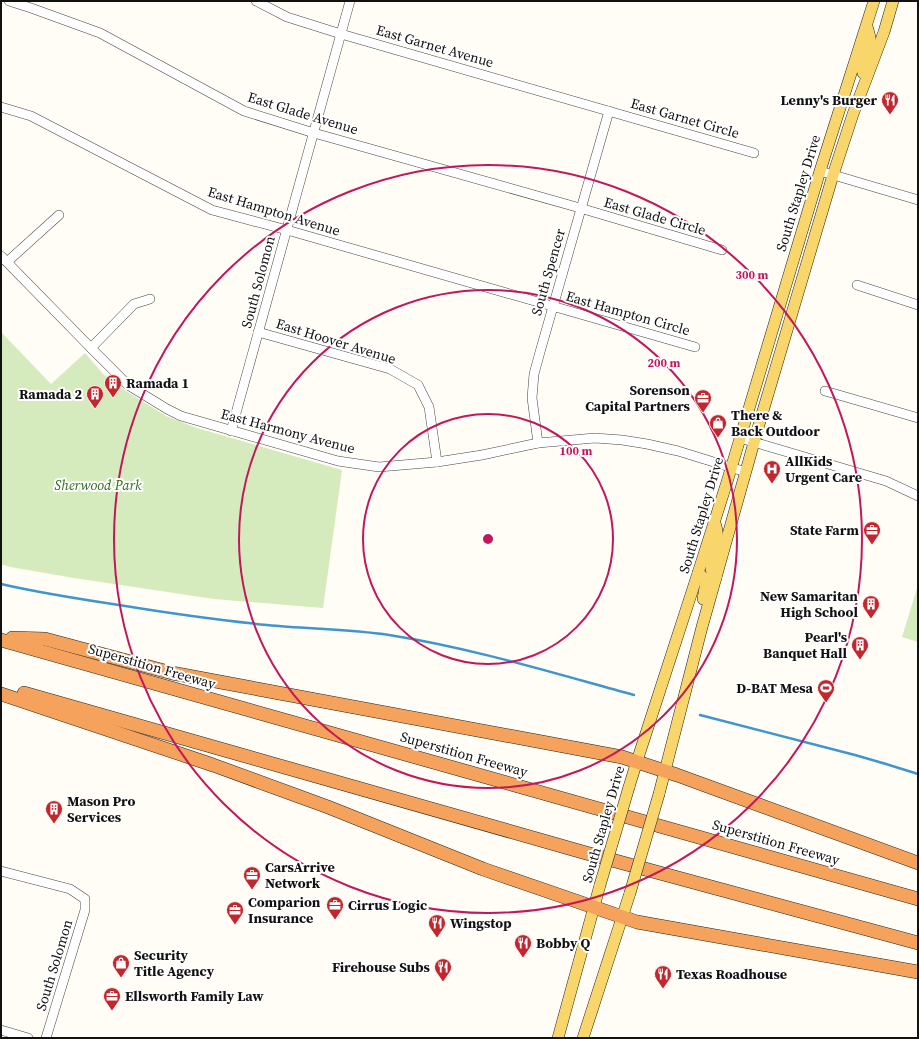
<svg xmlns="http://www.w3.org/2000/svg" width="919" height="1039" font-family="'Source Serif 4',serif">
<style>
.green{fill:#d5ebbd}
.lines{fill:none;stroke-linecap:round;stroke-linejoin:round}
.stream{stroke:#3f96cf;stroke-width:2.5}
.minor-casing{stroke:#444;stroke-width:10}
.major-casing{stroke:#222;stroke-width:12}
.highway-casing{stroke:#222;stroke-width:14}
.minor{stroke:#fff;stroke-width:9}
.major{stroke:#f9d66b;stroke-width:11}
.highway{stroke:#f5a25d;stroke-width:13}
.major-bridge-casing{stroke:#222;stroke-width:12;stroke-linecap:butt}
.major-bridge{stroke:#f9d66b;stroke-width:11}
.ring{fill:none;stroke:#c2185b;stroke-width:2}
.labels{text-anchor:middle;stroke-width:4;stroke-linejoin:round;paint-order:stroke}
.street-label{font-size:14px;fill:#111;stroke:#fff}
.poi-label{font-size:14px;font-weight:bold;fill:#111;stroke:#fff;text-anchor:start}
.park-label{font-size:14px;font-style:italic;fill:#2f6b1f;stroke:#fff}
.centre{fill:#c2185b;stroke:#fff;stroke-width:2}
.ring-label{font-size:12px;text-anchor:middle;font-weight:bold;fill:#c2185b;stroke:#fff;stroke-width:4;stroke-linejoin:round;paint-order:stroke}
</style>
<rect width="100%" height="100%" fill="#fffdf5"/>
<!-- green -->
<g class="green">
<path d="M1 332 51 384 85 353 103 374 126 391 166 416 197 428 342 470 323 608 214 599 74 578 10 567 1 564Z"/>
<path d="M918 585V642L902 637Z"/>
</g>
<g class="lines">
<!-- stream -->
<g class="stream">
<path d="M1 584C40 593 79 599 119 605 168 613 217 620 267 625 307 629 349 629 389 635 472 648 553 673 634 695"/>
<path d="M700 715 855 755 886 764 918 774"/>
</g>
<!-- minor casing -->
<g class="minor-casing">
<g id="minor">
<path d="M9 1 31 8 100 33 244 111 314 133 580 208 722 250"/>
<path d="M256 1 287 17 341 34 754 153"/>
<path d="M1 107 31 116 212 210 287 230 695 347"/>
<path d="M820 171 918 200"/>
<path d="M1 256 90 347 128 385 167 409 181 416 338 461 379 467 437 462 482 455 538 443 595 438 622 440 647 444 678 451 746 472"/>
<path d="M7 262 59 215"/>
<path d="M857 285 918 305"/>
<path d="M258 332 390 369 418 385 429 407 437 462"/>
<path d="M91 348 134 304 150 299"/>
<path d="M825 391 918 418"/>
<path d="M231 431 350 1"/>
<path d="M740 438 886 481 918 496"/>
<path d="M538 443 532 398 534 374 540 352 609 111"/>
<path d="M1 871 70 889 85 899V910L46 1038"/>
<path d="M1 1030 28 1038"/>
</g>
</g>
<!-- major casing -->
<g class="major-casing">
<g id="major">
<path d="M865 74 863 73C860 64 868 52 870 42 871 37 868 31 867 26"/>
<path d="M715 523C717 529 718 536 717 542 715 553 705 569 716 578"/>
<path d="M698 573 704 578 706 582 703 599"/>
<path d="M629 787 637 761 699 570 727 482 820 171 874 1"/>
<path d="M659 794 702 627 760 421 833 175 853 114 884 32 893 1"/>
<path d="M558 1038 600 885"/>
<path d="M583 1038 630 893"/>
</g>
</g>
<!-- highway casing -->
<g class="highway-casing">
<g id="highway">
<path d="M12 638 45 639 172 673 622 757 677 775 918 863"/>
<path d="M1 640 918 899"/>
<path d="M24 693 586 853 918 943"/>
<path d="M1 694 213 765 328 807 483 869 637 922 918 972"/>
</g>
</g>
<!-- minor -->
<use href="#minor" class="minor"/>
<!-- major -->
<use href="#major" class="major"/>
<!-- highway -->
<use href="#highway" class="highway"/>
<!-- major-bridge casing -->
<g class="major-bridge-casing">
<g id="major-bridge">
<path d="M600 885 629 787"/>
<path d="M630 893 659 794"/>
</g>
</g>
<!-- major-bridge -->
<use href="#major-bridge" class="major-bridge"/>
</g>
<!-- distance rings -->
<g class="ring">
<circle cx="488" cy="539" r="125"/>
<circle cx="488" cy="539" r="249"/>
<circle cx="488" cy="539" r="374"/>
</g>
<!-- icons -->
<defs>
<g id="restaurant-pin" transform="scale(0.9)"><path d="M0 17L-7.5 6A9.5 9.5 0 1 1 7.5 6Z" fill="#c4262e" stroke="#fff"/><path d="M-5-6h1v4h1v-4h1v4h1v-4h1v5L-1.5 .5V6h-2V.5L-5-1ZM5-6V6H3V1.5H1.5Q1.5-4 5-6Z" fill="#fff"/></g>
<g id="building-pin" transform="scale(0.9)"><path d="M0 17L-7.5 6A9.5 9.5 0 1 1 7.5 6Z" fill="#c4262e" stroke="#fff"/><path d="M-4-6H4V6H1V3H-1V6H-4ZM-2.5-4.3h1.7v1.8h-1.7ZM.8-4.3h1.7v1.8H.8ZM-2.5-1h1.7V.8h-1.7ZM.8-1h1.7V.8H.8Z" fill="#fff"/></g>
<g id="office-pin" transform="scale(0.9)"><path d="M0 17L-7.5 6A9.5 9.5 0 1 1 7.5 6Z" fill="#c4262e" stroke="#fff"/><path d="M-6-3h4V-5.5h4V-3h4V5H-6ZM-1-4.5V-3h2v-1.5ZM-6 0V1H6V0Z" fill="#fff"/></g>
<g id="shop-pin" transform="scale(0.9)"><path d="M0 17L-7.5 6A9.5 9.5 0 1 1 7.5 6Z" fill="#c4262e" stroke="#fff"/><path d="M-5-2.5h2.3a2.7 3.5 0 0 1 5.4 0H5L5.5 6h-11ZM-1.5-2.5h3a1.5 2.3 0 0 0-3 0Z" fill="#fff"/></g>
<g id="hospital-pin" transform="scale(0.9)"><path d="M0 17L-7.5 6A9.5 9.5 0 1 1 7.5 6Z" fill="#c4262e" stroke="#fff"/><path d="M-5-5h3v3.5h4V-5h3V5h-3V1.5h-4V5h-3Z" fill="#fff"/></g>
<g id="stadium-pin" transform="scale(0.9)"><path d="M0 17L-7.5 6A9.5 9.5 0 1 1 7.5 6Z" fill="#c4262e" stroke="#fff"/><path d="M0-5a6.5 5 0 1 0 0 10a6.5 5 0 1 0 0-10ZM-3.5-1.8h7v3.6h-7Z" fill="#fff"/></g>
</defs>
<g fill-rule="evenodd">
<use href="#restaurant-pin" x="890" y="100"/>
<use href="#building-pin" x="113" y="383"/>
<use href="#building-pin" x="95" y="394"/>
<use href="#office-pin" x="703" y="398"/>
<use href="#shop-pin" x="718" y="423"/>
<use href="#hospital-pin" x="772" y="469"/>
<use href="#office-pin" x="872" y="530"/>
<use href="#building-pin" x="871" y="604"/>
<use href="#building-pin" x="860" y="645"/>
<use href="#stadium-pin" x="826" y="688"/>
<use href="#building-pin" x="54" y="809"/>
<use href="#office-pin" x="252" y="875"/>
<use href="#office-pin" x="335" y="905"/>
<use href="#office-pin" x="235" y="910"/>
<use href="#restaurant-pin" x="437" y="923"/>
<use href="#restaurant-pin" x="523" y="943"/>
<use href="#shop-pin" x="121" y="963"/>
<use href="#restaurant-pin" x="443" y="967"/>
<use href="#restaurant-pin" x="663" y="974"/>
<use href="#office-pin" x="112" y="996"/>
</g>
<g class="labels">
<!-- street labels -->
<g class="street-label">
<text transform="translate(435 46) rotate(16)" y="5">East Garnet Avenue</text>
<text transform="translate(303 113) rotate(17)" y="5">East Glade Avenue</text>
<text transform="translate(685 118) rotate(16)" y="5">East Garnet Circle</text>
<text transform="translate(798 193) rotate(-73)" y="5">South Stapley Drive</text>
<text transform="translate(274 211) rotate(17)" y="5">East Hampton Avenue</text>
<text transform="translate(655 216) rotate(16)" y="5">East Glade Circle</text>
<text transform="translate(548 272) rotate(-74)" y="5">South Spencer</text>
<text transform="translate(258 282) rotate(-75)" y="5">South Solomon</text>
<text transform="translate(628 313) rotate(16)" y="5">East Hampton Circle</text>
<text transform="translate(336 341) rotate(17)" y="5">East Hoover Avenue</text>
<text transform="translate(288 431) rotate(15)" y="5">East Harmony Avenue</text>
<text transform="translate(701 515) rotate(-73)" y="5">South Stapley Drive</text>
<text transform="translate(152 666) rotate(16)" y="5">Superstition Freeway</text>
<text transform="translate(464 754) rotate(16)" y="5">Superstition Freeway</text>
<text transform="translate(603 824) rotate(-74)" y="5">South Stapley Drive</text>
<text transform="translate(776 842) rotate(16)" y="5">Superstition Freeway</text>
<text transform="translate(54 965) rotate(-73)" y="5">South Solomon</text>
</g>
<!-- poi labels -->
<g class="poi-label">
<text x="877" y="105" text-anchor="end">Lenny's Burger</text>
<text x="126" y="388">Ramada 1</text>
<text x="690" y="395" text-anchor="end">Sorenson<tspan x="690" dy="16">Capital Partners</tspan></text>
<text x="82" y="399" text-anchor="end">Ramada 2</text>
<text x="731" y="420">There &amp;<tspan x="731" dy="16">Back Outdoor</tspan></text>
<text x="785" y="466">AllKids<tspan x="785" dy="16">Urgent Care</tspan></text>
<text x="859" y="535" text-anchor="end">State Farm</text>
<text x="858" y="601" text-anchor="end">New Samaritan<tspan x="858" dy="16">High School</tspan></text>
<text x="847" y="642" text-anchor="end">Pearl's<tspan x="847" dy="16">Banquet Hall</tspan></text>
<text x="813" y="693" text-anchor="end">D-BAT Mesa</text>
<text x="67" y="806">Mason Pro<tspan x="67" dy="16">Services</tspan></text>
<text x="265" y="872">CarsArrive<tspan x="265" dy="16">Network</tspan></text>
<text x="248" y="907">Comparion<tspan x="248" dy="16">Insurance</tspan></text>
<text x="348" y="910">Cirrus Logic</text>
<text x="450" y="928">Wingstop</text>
<text x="536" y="948">Bobby Q</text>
<text x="134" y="960">Security<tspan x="134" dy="16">Title Agency</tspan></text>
<text x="430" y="972" text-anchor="end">Firehouse Subs</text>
<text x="676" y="979">Texas Roadhouse</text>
<text x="125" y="1001">Ellsworth Family Law</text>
</g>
<!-- park labels -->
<g class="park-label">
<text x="98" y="490">Sherwood Park</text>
</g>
</g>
<circle cx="488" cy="539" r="6" class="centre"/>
<g class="ring-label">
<text x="752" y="279">300 m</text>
<text x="664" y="367">200 m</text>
<text x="576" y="455">100 m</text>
</g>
<!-- border -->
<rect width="919" height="1039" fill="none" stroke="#111111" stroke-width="4"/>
</svg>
